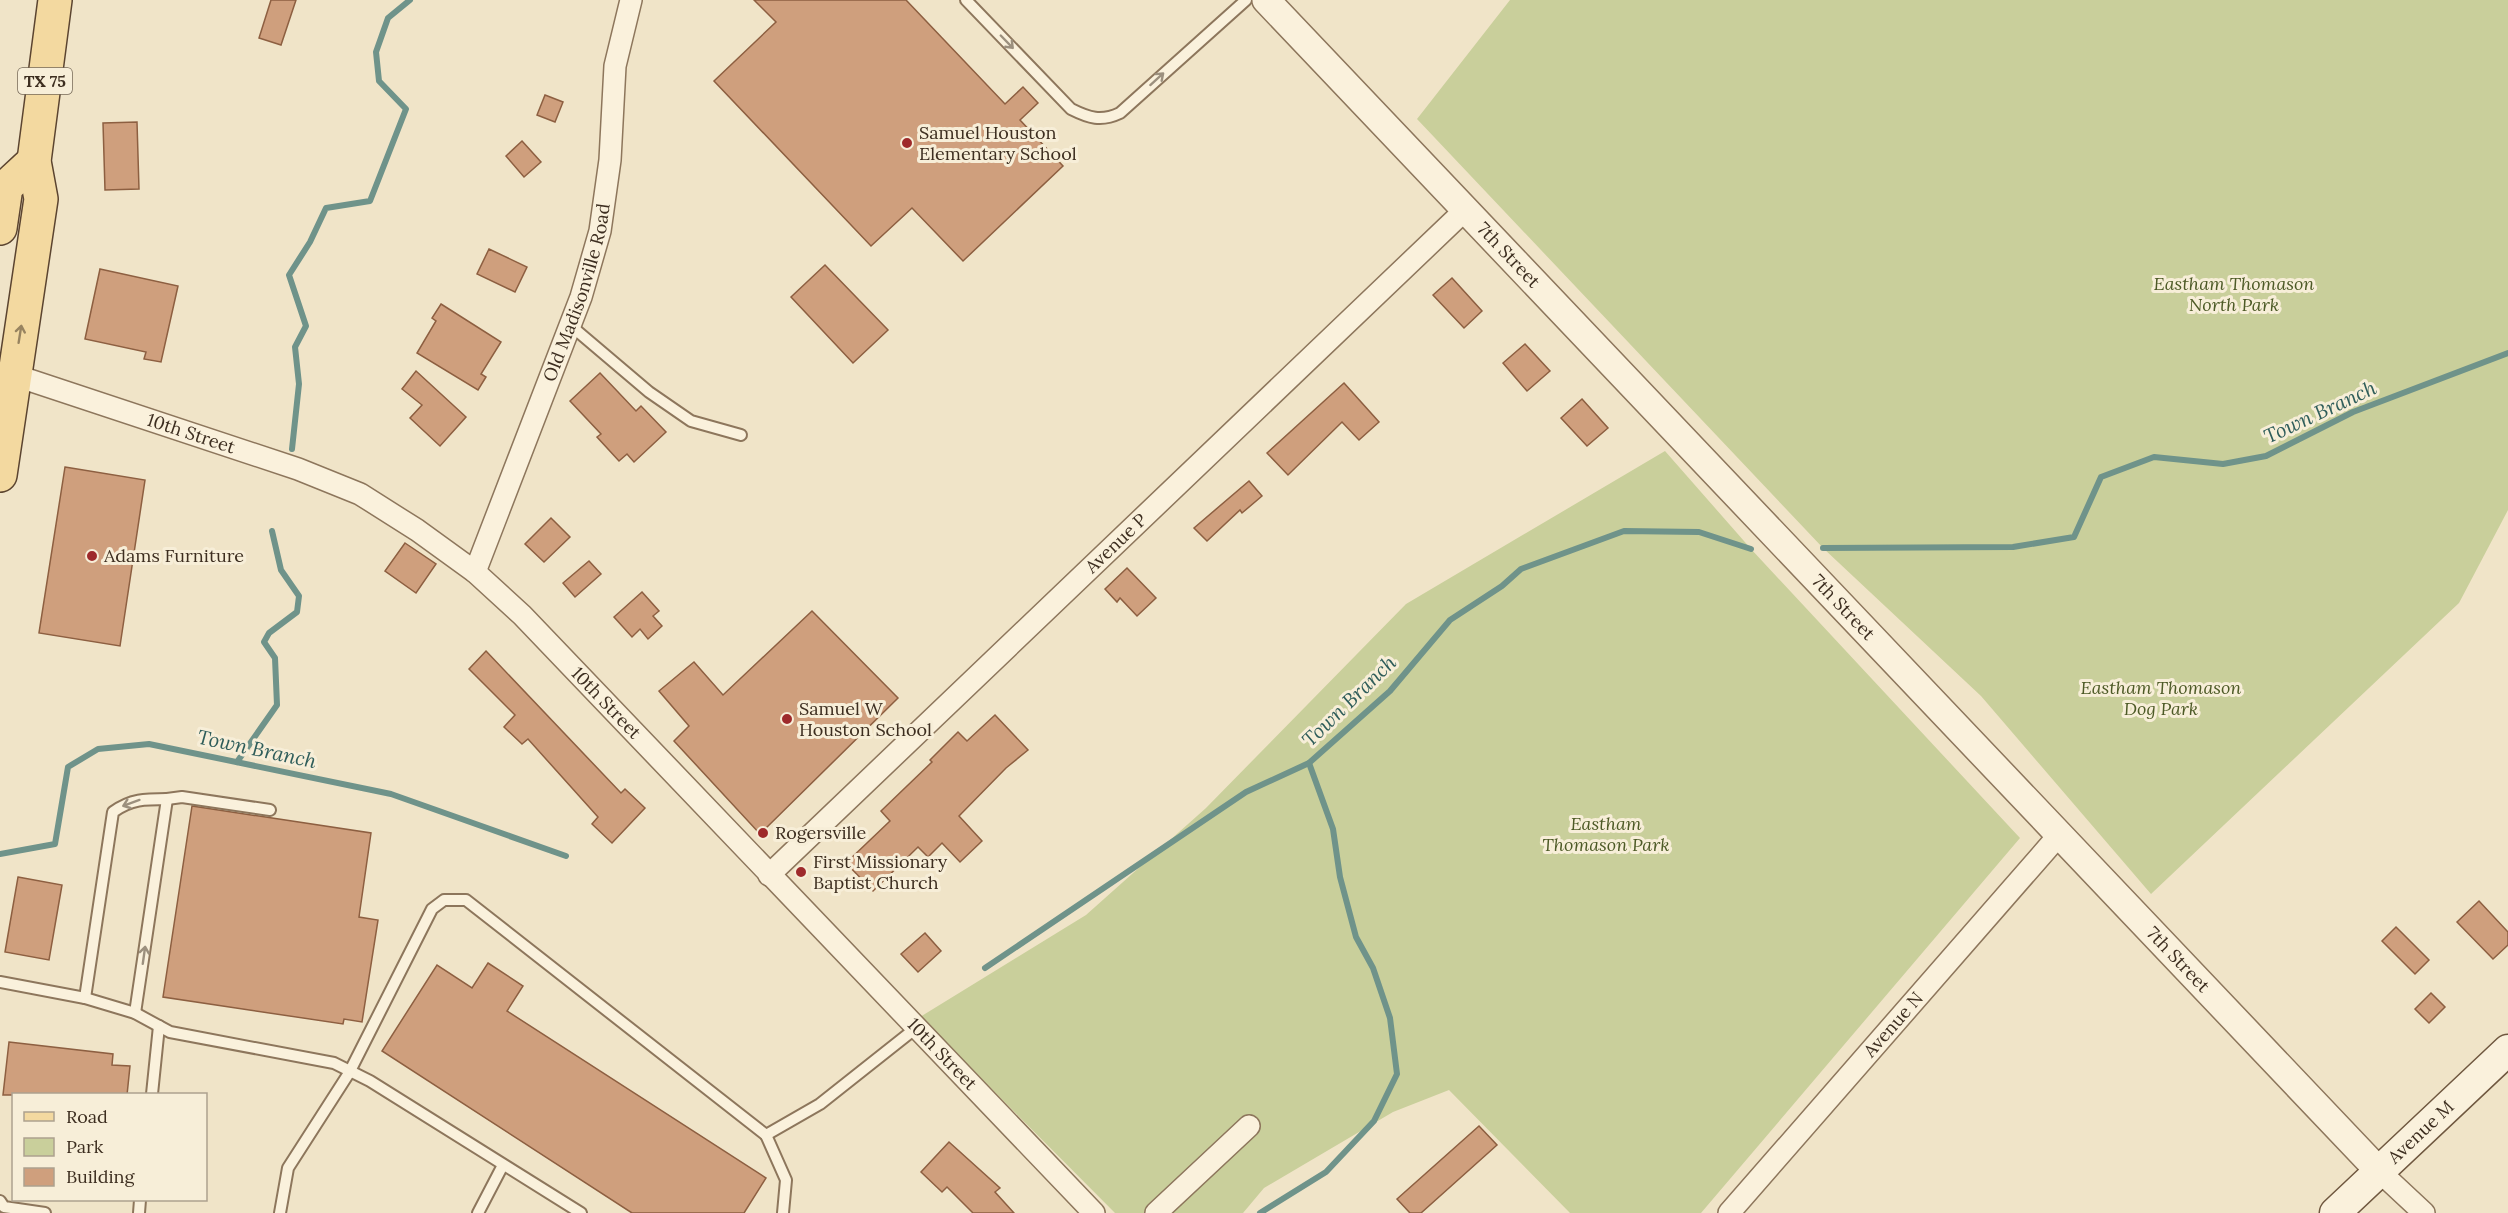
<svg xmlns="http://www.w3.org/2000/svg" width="2508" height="1213" font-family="Lora,serif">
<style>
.green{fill:#c9cf9b}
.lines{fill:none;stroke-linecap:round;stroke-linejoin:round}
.stream{stroke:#6f938a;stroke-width:6}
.building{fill:#cf9f7d;stroke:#8d5f41;stroke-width:1.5}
.service-casing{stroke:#8d765c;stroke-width:14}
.minor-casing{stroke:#8d765c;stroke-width:24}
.tertiary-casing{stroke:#8d765c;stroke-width:30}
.secondary-casing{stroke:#6f573f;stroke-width:33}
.primary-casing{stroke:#5b4430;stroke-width:36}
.service{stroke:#faf1dc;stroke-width:10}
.minor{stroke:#faf1dc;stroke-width:21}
.tertiary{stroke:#faf1dc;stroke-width:27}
.secondary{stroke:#faf1dc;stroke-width:30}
.primary{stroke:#f3d9a0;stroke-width:33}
.oneway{stroke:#9c907e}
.oneway2{stroke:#988460}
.poi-dot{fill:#9e2a2b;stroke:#f7eed8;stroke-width:2}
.labels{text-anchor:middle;stroke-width:6;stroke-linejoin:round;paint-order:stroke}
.shield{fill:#f7eed8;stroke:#756857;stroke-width:1.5}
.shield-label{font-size:16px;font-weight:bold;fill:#3d2e20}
.poi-label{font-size:18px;fill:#3d2e20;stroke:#f7eed8;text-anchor:start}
.street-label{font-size:18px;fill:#3d2e20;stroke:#f7eed8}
.park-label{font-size:18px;font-style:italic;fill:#4d5a26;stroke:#f7eed8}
.water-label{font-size:20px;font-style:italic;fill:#2f5d5a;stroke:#f7eed8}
</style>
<rect width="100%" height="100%" fill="#f0e4c8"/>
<!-- green -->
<g class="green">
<path d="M1510 0H2508V510L2459 603 2151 894 1981 696 1823 548 1417 119Z"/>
<path d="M1665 451 1751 549 2020 838 1701 1213H1570L1449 1090 1393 1112 1264 1188 1243 1213H1115L920 1017 1086 915 1206 808 1406 604Z"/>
</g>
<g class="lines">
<!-- stream -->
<g class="stream">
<path d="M292 449 299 384 295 347 306 326 289 275 310 242 326 208 370 201 406 109 379 81 376 52 388 18 410 0"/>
<path d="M1823 548 2013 547 2074 537 2101 477 2154 457 2223 464 2266 456 2353 412 2508 353"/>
<path d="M237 762 277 705 275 658 264 642 269 633 297 612 299 596 281 570 272 531"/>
<path d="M0 854 55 844 68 767 98 749 149 744 391 794 566 856"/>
<path d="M985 968 1246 792 1309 763 1390 691 1450 620 1502 586 1521 569 1624 531 1699 532 1751 549"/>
<path d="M1260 1213 1326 1172 1374 1121 1397 1074 1390 1018 1373 968 1356 937 1340 877 1333 829 1309 763"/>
</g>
</g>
<!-- building -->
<g class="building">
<path d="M271 0H296L281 45 259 38Z"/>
<path d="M754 0H906L1005 104 1023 87 1038 103 1020 120 1063 166 963 261 912 208 871 246 714 81 776 22Z"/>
<path d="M545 95 563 102 555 122 537 115Z"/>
<path d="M137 122 139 189 105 190 103 123Z"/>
<path d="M522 141 541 162 524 177 506 156Z"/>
<path d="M489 249 527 267 515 292 477 274Z"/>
<path d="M825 265 888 330 853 363 791 297Z"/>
<path d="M100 269 178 286 161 362 144 359 146 352 85 339Z"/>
<path d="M1452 278 1482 311 1464 328 1433 295Z"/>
<path d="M441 304 501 342 481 374 486 377 478 390 417 353 436 321 432 318Z"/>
<path d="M1525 344 1550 371 1527 391 1503 363Z"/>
<path d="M416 371 466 417 440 446 410 418 422 405 402 389Z"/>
<path d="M600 373 636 411 641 406 666 432 634 462 627 454 619 461 597 437 601 434 570 401Z"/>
<path d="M1344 383 1379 422 1359 440 1342 422 1288 475 1267 453Z"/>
<path d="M1582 399 1608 428 1587 446 1561 418Z"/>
<path d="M65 467 145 480 120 646 39 633Z"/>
<path d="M1249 481 1262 496 1242 513 1240 510 1207 541 1194 528Z"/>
<path d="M551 518 570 537 544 562 525 544Z"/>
<path d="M405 543 436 564 416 593 385 571Z"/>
<path d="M589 561 601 574 575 597 563 583Z"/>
<path d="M1127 568 1156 598 1137 616 1120 598 1117 602 1105 589Z"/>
<path d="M642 592 659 611 653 616 662 626 648 639 640 629 632 637 614 617Z"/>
<path d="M812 611 898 698 760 834 674 741 689 726 659 691 694 662 723 695Z"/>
<path d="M486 651 621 793 625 789 645 808 612 843 592 824 598 817 528 739 522 744 504 727 515 715 469 669Z"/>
<path d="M995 715 1028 750 1006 768 959 816 982 841 960 862 942 843 928 857 918 847 873 891 846 863 890 821 881 811 932 762 930 760 958 732 967 741Z"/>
<path d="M192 806 371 833 359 917 378 920 362 1022 344 1019 343 1024 163 997Z"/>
<path d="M18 877 62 885 49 960 5 952Z"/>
<path d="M2479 901 2508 932V945L2493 959 2457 922Z"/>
<path d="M2396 927 2429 960 2415 974 2382 941Z"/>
<path d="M925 933 941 951 918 972 901 954Z"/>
<path d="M488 963 523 986 507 1011 766 1178 744 1213H632L382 1051 437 965 472 988Z"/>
<path d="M2431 993 2445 1007 2429 1023 2415 1009Z"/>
<path d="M9 1042 113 1054 112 1065 130 1066 127 1095H3Z"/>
<path d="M1479 1126 1497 1145 1421 1213H1410L1397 1199Z"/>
<path d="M949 1142 1000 1188 995 1192 1014 1213H973L947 1187 942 1192 921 1172Z"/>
</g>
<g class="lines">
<!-- service casing -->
<g class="service-casing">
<g id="service">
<path d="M966 0 1071 109C1089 118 1101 122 1120 113L1246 0"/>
<path d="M570 325 649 392 691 421 741 435"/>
<path d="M167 799 182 797 270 810"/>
<path d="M0 982 85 998 135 1013 170 1032 334 1063 370 1081 581 1213"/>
<path d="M85 998 113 812C131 799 145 799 167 799L135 1013"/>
<path d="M152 1094 159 1026"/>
<path d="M766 1135 786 1180 783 1213"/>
<path d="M0 1201 4 1207 45 1213"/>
<path d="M139 1213 140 1200"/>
<path d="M280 1213 288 1168 349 1073 432 909 444 900H466L766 1135 820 1104 916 1028"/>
<path d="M478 1213 503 1165"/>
</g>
</g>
<!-- minor casing -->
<g class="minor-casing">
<g id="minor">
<path id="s1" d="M5 372 298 469 360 494 417 530 475 572 522 615 1094 1213"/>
<path id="s2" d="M475 572 581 297 600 231 610 160 615 66 631 0"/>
<path id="s3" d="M769 875 1464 211"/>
<path d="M2379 1171 2424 1213"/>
<path d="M1156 1213 1249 1126"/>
<path id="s4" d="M1729 1213 2059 835"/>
</g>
</g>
<!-- tertiary casing -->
<g class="tertiary-casing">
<g id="tertiary">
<path id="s5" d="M1266 0 2379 1171"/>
</g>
</g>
<!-- secondary casing -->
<g class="secondary-casing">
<g id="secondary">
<path id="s6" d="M2335 1213 2508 1050"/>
</g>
</g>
<!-- primary casing -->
<g class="primary-casing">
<g id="primary">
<path d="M0 228 6 187 34 161"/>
<path d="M0 475 41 199 34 161 55 0"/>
</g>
</g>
<!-- service -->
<use href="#service" class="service"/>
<!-- minor -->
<use href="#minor" class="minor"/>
<!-- tertiary -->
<use href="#tertiary" class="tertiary"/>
<!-- secondary -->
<use href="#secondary" class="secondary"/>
<!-- primary -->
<use href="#primary" class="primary"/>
</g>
<!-- one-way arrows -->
<defs><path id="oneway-shaft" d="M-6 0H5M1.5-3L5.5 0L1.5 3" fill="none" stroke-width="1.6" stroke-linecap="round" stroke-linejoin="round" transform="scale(1.5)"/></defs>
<g class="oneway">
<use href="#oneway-shaft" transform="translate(1007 42) rotate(46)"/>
<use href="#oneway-shaft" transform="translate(1157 79) rotate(-42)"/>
<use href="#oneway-shaft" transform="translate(131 803) rotate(160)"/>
<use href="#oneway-shaft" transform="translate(144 955) rotate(-82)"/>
</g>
<use class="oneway2" href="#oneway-shaft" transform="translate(20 334) rotate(-81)"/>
<!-- markers -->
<g class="poi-dot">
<circle cx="907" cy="143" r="6"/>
<circle cx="92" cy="556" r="6"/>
<circle cx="787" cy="719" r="6"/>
<circle cx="763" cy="833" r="6"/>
<circle cx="801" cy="872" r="6"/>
</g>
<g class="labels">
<!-- shield labels -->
<rect class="shield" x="18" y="68" width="54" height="26" rx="4.5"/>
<g class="shield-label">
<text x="45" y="87">TX 75</text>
</g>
<!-- poi labels -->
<g class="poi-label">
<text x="919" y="139">Samuel Houston<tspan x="919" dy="21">Elementary School</tspan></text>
<text x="104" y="562">Adams Furniture</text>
<text x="799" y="715">Samuel W<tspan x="799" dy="21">Houston School</tspan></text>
<text x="775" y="839">Rogersville</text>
<text x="813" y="868">First Missionary<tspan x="813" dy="21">Baptist Church</tspan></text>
</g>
<!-- street labels -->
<g class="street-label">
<text dy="6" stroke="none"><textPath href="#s5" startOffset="352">7th Street</textPath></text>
<text dy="6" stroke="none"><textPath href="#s2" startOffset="298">Old Madisonville Road</textPath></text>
<text dy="6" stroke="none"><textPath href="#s1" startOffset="196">10th Street</textPath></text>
<text dy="6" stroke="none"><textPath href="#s3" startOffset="480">Avenue P</textPath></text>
<text dy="6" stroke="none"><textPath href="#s5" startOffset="838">7th Street</textPath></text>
<text dy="6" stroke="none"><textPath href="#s1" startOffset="700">10th Street</textPath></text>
<text dy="6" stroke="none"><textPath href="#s5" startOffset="1324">7th Street</textPath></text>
<text dy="6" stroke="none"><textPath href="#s4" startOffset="250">Avenue N</textPath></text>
<text dy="6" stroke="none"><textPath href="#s1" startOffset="1186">10th Street</textPath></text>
<text dy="6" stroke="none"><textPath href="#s6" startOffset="118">Avenue M</textPath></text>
</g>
<!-- park labels -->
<g class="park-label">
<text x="2234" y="290">Eastham Thomason<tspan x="2234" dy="21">North Park</tspan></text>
<text x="2161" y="694">Eastham Thomason<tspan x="2161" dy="21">Dog Park</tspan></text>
<text x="1606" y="830">Eastham<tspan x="1606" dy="21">Thomason Park</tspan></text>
</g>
<!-- water labels -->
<g class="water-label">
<text transform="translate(2320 412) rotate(-25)" y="7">Town Branch</text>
<text transform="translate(1349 701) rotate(-44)" y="7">Town Branch</text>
<text transform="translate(257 749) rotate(12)" y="7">Town Branch</text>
</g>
</g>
<!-- legend -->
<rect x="12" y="1093" width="195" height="108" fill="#f7eed8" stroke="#ada18e" stroke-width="1.5"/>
<rect x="24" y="1112" width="30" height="9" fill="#f3d9a0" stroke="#ada18e" stroke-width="1.5"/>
<text x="66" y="1123" font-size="18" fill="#3d2e20">Road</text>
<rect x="24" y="1138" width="30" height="18" fill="#c9cf9b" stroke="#ada18e" stroke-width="1.5"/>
<text x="66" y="1153" font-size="18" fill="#3d2e20">Park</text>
<rect x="24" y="1168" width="30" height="18" fill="#cf9f7d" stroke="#ada18e" stroke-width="1.5"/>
<text x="66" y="1183" font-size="18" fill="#3d2e20">Building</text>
</svg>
